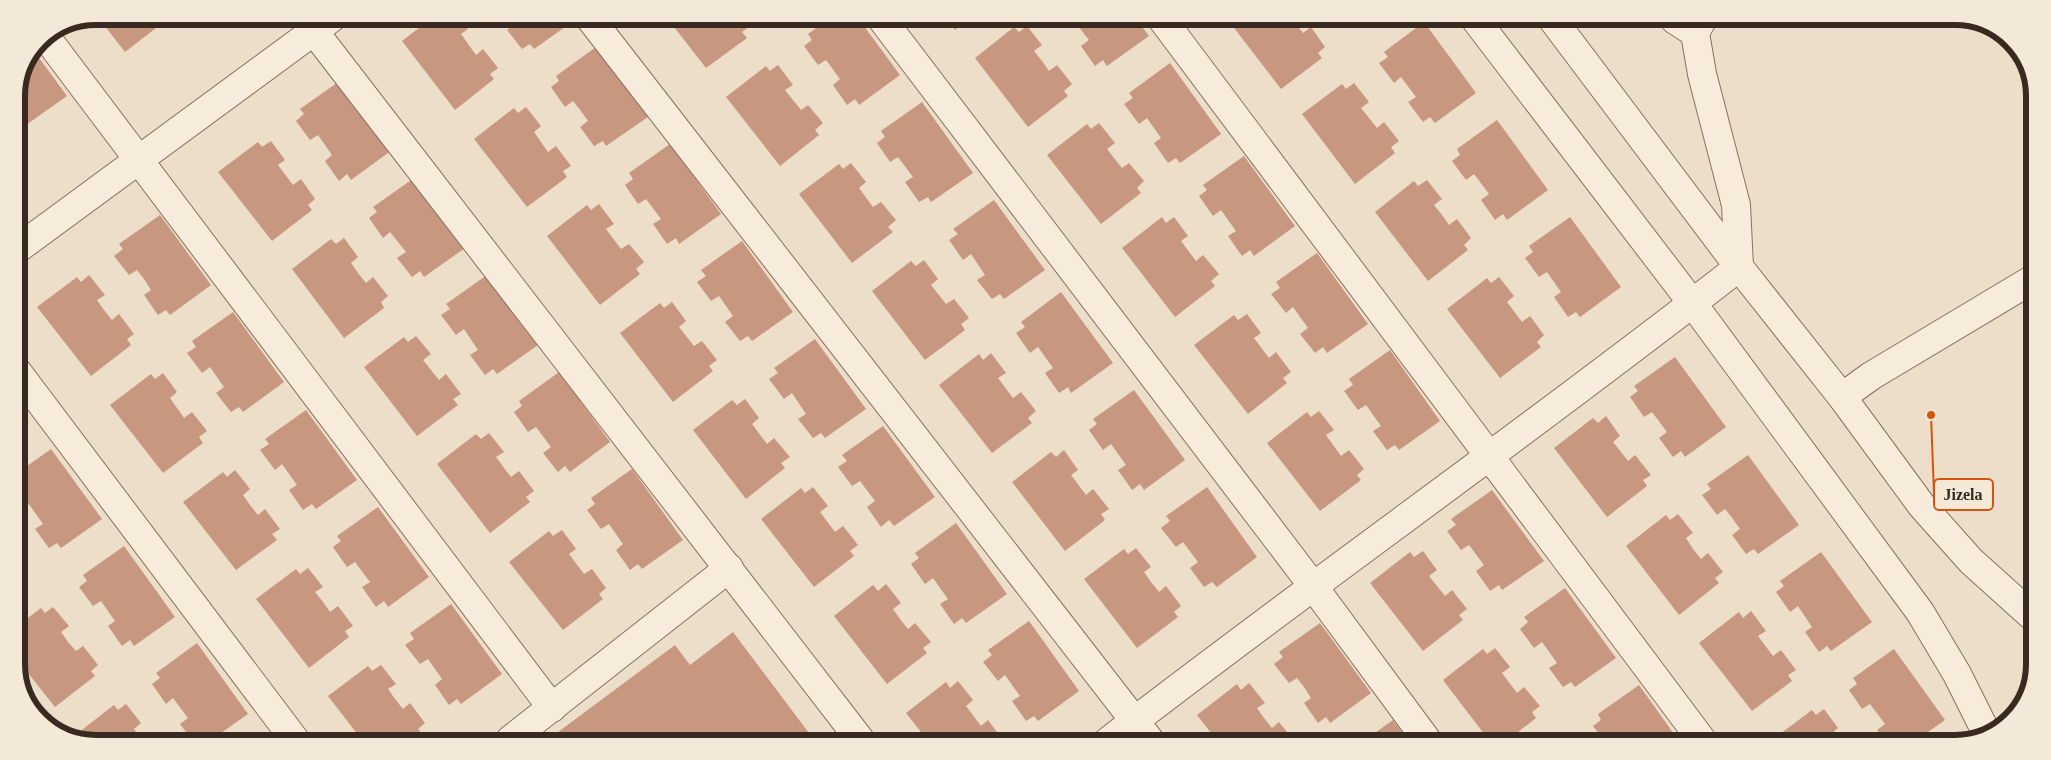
<svg xmlns="http://www.w3.org/2000/svg" width="2051" height="760" font-family="Georgia,serif">
<style>
.building{fill:#c89780}
.lines{fill:none;stroke-linecap:round;stroke-linejoin:round}
.minor-casing{stroke:#88705e;stroke-width:30}
.minor{stroke:#f7ecdb;stroke-width:28}
.rim{fill:none;stroke:#392a21;stroke-width:6}
.leader{fill:none;stroke:#d6540e;stroke-width:2}
.callout-dot{fill:#d6540e;stroke:#f4e9d7;stroke-width:2}
.callout{fill:#f4e9d7;stroke:#d6540e;stroke-width:2}
.callout-label{font-size:16px;text-anchor:middle;font-weight:bold;fill:#392a21}
</style>
<rect width="100%" height="100%" fill="#ecdec8"/>
<!-- building -->
<g class="building">
<path d="M97 16H161L165 21 125 52Z"/>
<path d="M433 17H459L468 29 461 34 476 55 483 49 498 68 490 74 494 79 455 110 402 41Z"/>
<path d="M510 17H573L575 20 534 49 530 44 522 49 507 30 515 24Z"/>
<path d="M667 18H743L750 26 742 32 747 38 706 68Z"/>
<path d="M830 18H858L900 75 859 105 855 99 847 105 833 85 840 79 826 60 818 65 804 46 812 40 808 34Z"/>
<path d="M946 18H970L955 30Z"/>
<path d="M1061 18 1136 19 1149 36 1107 66 1103 60 1095 66 1081 46 1089 40 1074 21 1066 26Z"/>
<path d="M1230 19H1292L1303 33 1311 27 1325 47 1318 53 1322 58 1281 89 1228 20Z"/>
<path d="M1342 19H1373L1361 28 1357 23 1349 28Z"/>
<path d="M1424 22 1476 93 1435 123 1430 117 1423 122 1408 102 1416 97 1401 77 1394 83 1379 63 1388 57 1384 52Z"/>
<path d="M1027 26 1042 45 1034 51 1042 61 1049 71 1057 65 1072 84 1064 91 1068 96 1028 127 975 58 1014 27 1019 32Z"/>
<path d="M596 47 648 117 606 146 603 141 594 146 580 127 588 121 581 111 573 101 565 107 551 87 559 81 556 76Z"/>
<path d="M34 51 67 96 26 125 22 120 16 124V91Z"/>
<path d="M1170 63 1221 134 1180 163 1176 158 1168 163 1154 143 1161 138 1147 118 1139 124 1124 104 1133 98 1129 93Z"/>
<path d="M778 65 793 85 785 90 801 110 808 105 823 123 815 130 819 135 780 166 726 97 766 66 770 71Z"/>
<path d="M341 80 392 150 351 180 347 174 339 181 325 161 332 155 318 135 310 140 296 121 304 114 300 109Z"/>
<path d="M1354 83 1369 102 1361 108 1377 128 1384 122 1399 141 1391 147 1395 153 1355 184 1302 114 1342 84 1346 89Z"/>
<path d="M922 102 973 173 931 202 928 197 919 202 905 182 913 177 898 157 890 162 877 143 885 137 881 131Z"/>
<path d="M526 107 541 126 534 132 548 152 556 146 571 166 563 171 567 177 527 207 474 139 514 108 518 113Z"/>
<path d="M1497 120 1548 190 1507 220 1503 214 1495 220 1481 200 1489 194 1474 174 1466 180 1452 161 1460 155 1457 149Z"/>
<path d="M1099 123 1115 143 1107 149 1114 158 1122 168 1129 163 1144 181 1137 188 1141 193 1101 224 1047 155 1087 124 1091 129Z"/>
<path d="M271 141 285 160 278 165 293 185 301 179 315 199 308 205 312 210 272 241 218 172 258 142 262 147Z"/>
<path d="M670 144 721 214 679 244 676 238 667 244 653 224 661 219 646 199 638 204 625 185 633 179 629 173Z"/>
<path d="M1244 156 1295 226 1254 256 1250 250 1242 256 1228 236 1236 231 1221 210 1213 216 1199 196 1207 190 1203 185Z"/>
<path d="M851 163 866 182 859 188 873 207 881 202 896 220 888 227 893 232 852 263 799 194 839 164 843 169Z"/>
<path d="M414 178 465 248 424 277 420 271 412 277 397 258 406 252 390 232 383 238 369 218 377 212 373 207Z"/>
<path d="M1427 180 1442 199 1434 205 1442 215 1449 225 1457 219 1471 238 1464 245 1468 250 1428 281 1375 212 1414 181 1418 186Z"/>
<path d="M994 200 1045 270 1004 299 1000 294 992 299 977 280 985 275 971 254 963 260 949 240 958 234 953 229Z"/>
<path d="M599 204 614 224 606 229 621 249 629 244 644 262 636 269 640 274 600 305 547 236 587 205 591 210Z"/>
<path d="M160 215 211 285 170 315 166 310 158 315 144 295 151 290 144 279 137 270 129 275 114 256 123 249 119 244Z"/>
<path d="M1162 217 1166 223 1174 217 1188 236 1181 241 1196 261 1203 255 1219 274 1211 281 1215 286 1175 317 1122 248Z"/>
<path d="M1570 217 1621 287 1580 317 1576 312 1568 317 1554 297 1561 292 1547 272 1539 277 1525 258 1533 252 1529 246Z"/>
<path d="M344 238 358 257 351 263 358 273 366 283 373 277 388 296 381 302 384 308 344 338 292 269 331 239 336 244Z"/>
<path d="M742 241 793 312 752 341 748 336 740 341 725 322 733 316 719 296 711 301 697 282 706 276 701 270Z"/>
<path d="M1317 253 1368 324 1327 353 1323 347 1315 353 1300 334 1308 328 1293 307 1286 313 1271 294 1280 288 1276 282Z"/>
<path d="M924 260 938 279 931 285 939 295 946 304 954 299 969 318 961 324 965 330 925 360 872 291 911 261 916 266Z"/>
<path d="M89 275 105 295 97 300 104 310 112 320 119 314 134 334 127 339 131 345 91 376 37 307 77 277 81 282Z"/>
<path d="M487 275 538 345 497 374 493 369 485 375 470 355 478 350 464 329 456 335 441 315 450 309 446 304Z"/>
<path d="M1499 277 1514 296 1507 302 1522 322 1530 316 1544 335 1537 342 1541 347 1500 378 1447 309 1487 278 1491 283Z"/>
<path d="M1061 292 1113 363 1071 393 1068 387 1059 393 1045 373 1053 368 1038 347 1030 353 1016 333 1025 327 1021 322Z"/>
<path d="M672 302 686 321 679 327 694 346 702 341 717 360 709 366 713 371 673 402 620 333 660 303 664 308Z"/>
<path d="M233 312 284 382 243 412 239 407 231 412 216 393 224 387 210 367 202 373 187 353 196 347 192 341Z"/>
<path d="M1247 314 1261 333 1254 338 1269 358 1276 352 1291 372 1283 378 1287 383 1248 414 1194 345 1234 315 1238 320Z"/>
<path d="M416 336 431 354 423 360 439 380 446 374 461 394 453 399 458 405 417 436 364 367 404 337 408 342Z"/>
<path d="M815 339 866 409 825 438 821 433 813 438 798 419 806 414 792 393 784 399 769 379 778 373 774 368Z"/>
<path d="M1390 350 1440 421 1399 450 1395 445 1387 450 1373 431 1381 426 1366 405 1358 410 1344 391 1353 385 1349 379Z"/>
<path d="M991 353 1006 373 998 378 1013 398 1021 392 1036 411 1028 418 1032 423 992 453 939 385 979 354 983 360Z"/>
<path d="M1675 357 1726 427 1685 457 1681 451 1673 457 1659 438 1667 432 1652 412 1644 417 1630 397 1638 391 1634 386Z"/>
<path d="M559 372 610 442 570 472 565 466 558 472 543 453 551 447 536 427 528 432 514 412 522 406 519 401Z"/>
<path d="M163 373 177 392 170 398 184 418 192 412 207 431 199 437 203 443 163 473 110 405 151 374 155 379Z"/>
<path d="M1134 390 1185 460 1144 490 1140 484 1132 490 1118 470 1126 465 1111 444 1103 450 1089 430 1097 424 1093 419Z"/>
<path d="M745 399 759 418 752 424 767 444 774 438 790 457 781 463 785 468 746 499 693 430 732 400 737 405Z"/>
<path d="M16 404 29 422 16 431Z"/>
<path d="M306 410 357 480 316 509 312 504 303 510 289 490 297 485 282 464 275 470 260 450 269 444 265 439Z"/>
<path d="M1319 411 1334 430 1326 435 1341 456 1349 450 1364 469 1357 475 1361 480 1320 511 1267 443 1307 412 1311 417Z"/>
<path d="M1606 416 1620 436 1613 442 1628 461 1635 455 1651 475 1643 480 1647 486 1607 517 1554 448 1593 418 1598 423Z"/>
<path d="M883 426 935 497 894 526 889 520 881 527 867 507 875 501 860 481 852 486 838 467 847 461 842 455Z"/>
<path d="M489 433 504 452 496 457 504 468 511 477 519 471 534 491 526 497 530 502 490 533 437 464 476 434 481 439Z"/>
<path d="M51 449 102 519 61 548 57 543 49 548 35 529 43 524 28 503 20 509 16 504V474Z"/>
<path d="M1064 450 1078 470 1071 475 1086 495 1093 489 1109 509 1101 514 1105 520 1065 551 1012 482 1051 452 1056 457Z"/>
<path d="M1748 455 1799 525 1758 554 1754 549 1746 554 1732 535 1740 529 1733 519 1725 509 1717 515 1702 495 1711 489 1707 484Z"/>
<path d="M632 469 683 540 642 569 638 564 630 570 616 550 623 544 609 524 601 529 587 510 595 504 591 498Z"/>
<path d="M235 470 250 489 243 495 250 505 258 515 265 509 280 529 272 534 277 540 236 570 183 502 223 472 227 477Z"/>
<path d="M813 487 828 506 820 512 835 532 843 526 858 545 850 551 854 556 814 587 761 519 801 488 805 493Z"/>
<path d="M1207 487 1257 557 1217 587 1212 582 1204 587 1190 568 1198 562 1183 542 1176 547 1161 528 1170 521 1166 516Z"/>
<path d="M1492 490 1544 561 1502 590 1499 585 1490 591 1476 571 1484 565 1469 545 1461 550 1447 531 1456 525 1451 519Z"/>
<path d="M378 507 429 577 388 607 384 601 376 607 362 587 370 582 355 562 347 567 333 547 341 541 337 536Z"/>
<path d="M1678 514 1693 533 1686 538 1693 549 1701 559 1708 553 1723 572 1715 578 1719 583 1679 615 1626 546 1666 515 1670 520Z"/>
<path d="M956 523 1007 594 966 623 962 618 954 624 940 604 948 599 933 578 925 584 911 564 919 558 915 553Z"/>
<path d="M562 530 576 549 569 554 584 574 592 569 606 588 599 594 603 599 563 630 509 562 549 531 553 536Z"/>
<path d="M124 546 175 617 134 646 130 640 122 646 108 626 115 621 101 601 93 606 79 587 87 581 83 575Z"/>
<path d="M1136 548 1151 567 1144 572 1151 582 1159 592 1166 586 1181 606 1174 612 1178 617 1137 648 1084 579 1124 549 1128 554Z"/>
<path d="M1423 551 1437 570 1429 576 1445 596 1452 590 1467 609 1459 615 1463 620 1423 651 1370 583 1410 552 1414 557Z"/>
<path d="M1821 552 1872 622 1831 651 1827 646 1819 652 1805 632 1812 627 1798 606 1790 612 1776 592 1784 586 1780 581Z"/>
<path d="M16 556 25 568 17 573 22 579 16 583Z"/>
<path d="M308 568 323 587 315 592 323 602 330 612 338 606 353 626 345 631 349 637 309 668 256 599 296 569 300 574Z"/>
<path d="M886 584 901 603 893 609 900 619 908 629 915 623 931 642 923 648 927 653 887 684 834 616 873 585 878 591Z"/>
<path d="M1565 588 1616 658 1575 687 1571 682 1563 687 1549 668 1557 663 1542 642 1534 648 1520 629 1528 622 1524 617Z"/>
<path d="M451 604 502 674 461 704 457 699 449 705 435 685 442 679 428 659 420 664 405 645 414 639 410 633Z"/>
<path d="M53 607 69 626 61 632 68 642 76 651 83 646 98 665 91 671 95 676 55 707 16 658V627L41 608 45 613Z"/>
<path d="M1751 611 1766 631 1758 636 1773 656 1781 650 1796 670 1788 675 1792 681 1752 711 1699 643 1739 612 1743 618Z"/>
<path d="M1029 621 1079 691 1038 721 1034 716 1026 721 1012 701 1020 696 1005 675 998 681 983 662 992 655 988 650Z"/>
<path d="M1320 623 1371 693 1330 723 1326 717 1318 723 1304 703 1311 698 1304 687 1297 678 1289 683 1274 664 1283 657 1279 652Z"/>
<path d="M733 632 815 741H546L675 645 690 665Z"/>
<path d="M197 643 248 714 211 740H204L203 737 199 740H192L180 724 188 718 173 698 166 704 152 684 160 678 156 673Z"/>
<path d="M1495 648 1510 667 1502 673 1517 693 1524 687 1540 706 1532 712 1536 718 1504 743H1491L1443 680 1483 649 1487 654Z"/>
<path d="M1894 649 1945 720 1911 744H1888L1877 730 1885 724 1870 704 1862 709 1849 690 1857 684 1853 678Z"/>
<path d="M381 665 396 684 388 689 395 699 403 709 410 703 425 723 418 729 422 734 414 740H362L328 696 368 666 372 671Z"/>
<path d="M958 681 973 700 966 706 981 726 988 720 1003 740 1001 742 928 741 906 713 946 682 950 688Z"/>
<path d="M1249 683 1265 703 1257 708 1264 718 1272 728 1279 722 1295 742H1218L1197 715 1237 684 1241 690Z"/>
<path d="M1639 685 1664 720 1680 743H1617L1615 740 1611 743H1606L1593 726 1601 720 1598 714Z"/>
<path d="M126 704 141 723 134 729 142 740 77 739 74 736 114 705 118 710Z"/>
<path d="M1824 709 1838 728 1831 734 1839 743H1775L1772 740 1812 710 1816 715Z"/>
<path d="M1393 720 1409 742H1362Z"/>
</g>
<g class="lines">
<!-- minor casing -->
<g class="minor-casing">
<g id="minor">
<path d="M303 17 861 741"/>
<path d="M589 17 1151 742"/>
<path d="M881 18 1313 586 1429 743"/>
<path d="M1162 19 1704 743"/>
<path d="M1475 19 1693 304 1920 612 1957 674 1987 734"/>
<path d="M1553 20 1739 267 1842 397 1922 506 1971 561 2031 615"/>
<path d="M1675 20 1695 33"/>
<path d="M46 37 552 708"/>
<path d="M16 250 333 17"/>
<path d="M16 370 295 740"/>
<path d="M1842 397 1871 376 2033 279"/>
<path d="M510 740 729 568"/>
<path d="M1107 742C1315 581 1531 430 1739 267L1736 205 1702 74 1695 33 1702 20"/>
</g>
</g>
<!-- minor -->
<use href="#minor" class="minor"/>
</g>
<!-- crop -->
<path d="M0 0H2051V760H0ZM96 25H1955A71 71 0 0 1 2026 96V664A71 71 0 0 1 1955 735H96A71 71 0 0 1 25 664V96A71 71 0 0 1 96 25Z" fill="#f4e9d7" fill-rule="evenodd"/>
<path class="rim" d="M96 25H1955A71 71 0 0 1 2026 96V664A71 71 0 0 1 1955 735H96A71 71 0 0 1 25 664V96A71 71 0 0 1 96 25Z"/>
<!-- callouts -->
<path class="leader" d="M1931 415L1934 494"/>
<circle class="callout-dot" cx="1931" cy="415" r="5"/>
<rect class="callout" x="1934" y="479" width="59" height="31" rx="5"/>
<g class="callout-label">
<text x="1963" y="500">Jizela</text>
</g>
</svg>
